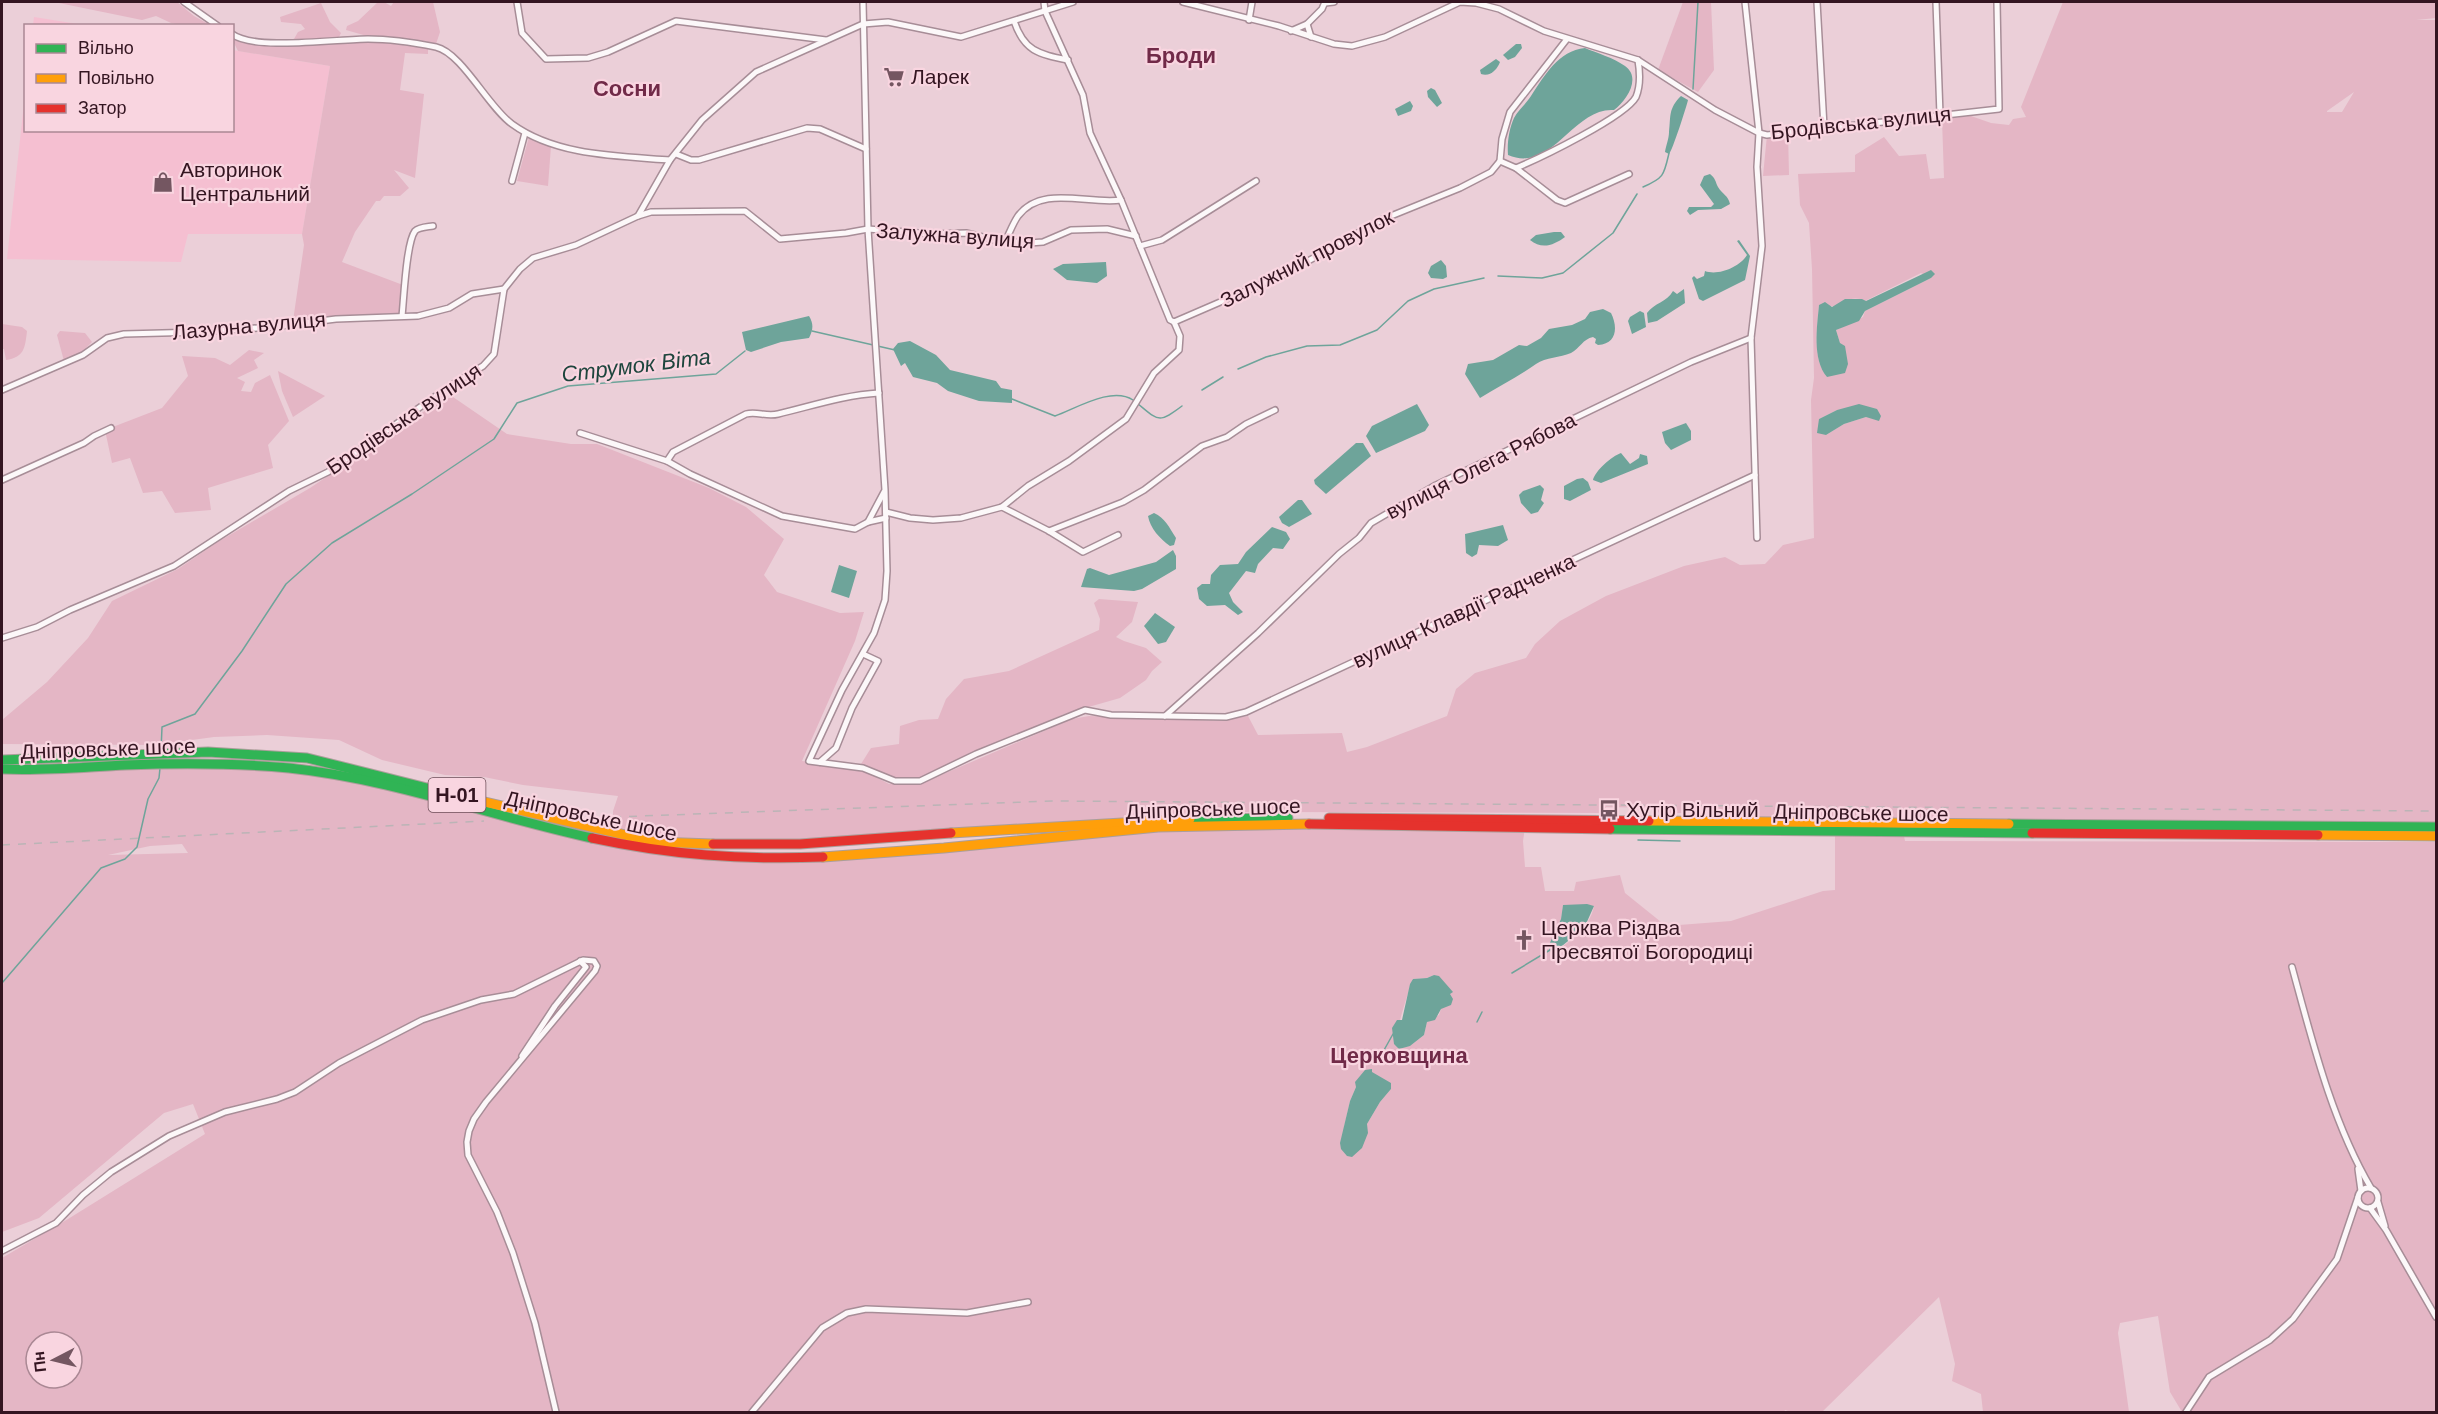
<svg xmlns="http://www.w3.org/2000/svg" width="2438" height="1414" font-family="Helvetica,sans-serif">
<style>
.built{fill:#f5bfd1}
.green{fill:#e4b6c5;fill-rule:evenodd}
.water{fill:#6ea49a}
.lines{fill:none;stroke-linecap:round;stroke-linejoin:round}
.stream{stroke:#6ea49a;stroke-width:1.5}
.street-casing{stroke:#a78d97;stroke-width:8}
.fast-casing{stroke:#ab9e9a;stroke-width:11}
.slow-casing{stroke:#ab9e9a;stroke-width:11}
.jam-casing{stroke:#ab9e9a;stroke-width:11}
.street{stroke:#fcf8f9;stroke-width:5}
.fast{stroke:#30b455;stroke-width:9}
.slow{stroke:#ff9f0a;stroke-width:9}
.jam{stroke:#e5322d;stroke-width:9}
.rail{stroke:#bbb4b6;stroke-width:1.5;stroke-dasharray:8 8;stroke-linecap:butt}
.labels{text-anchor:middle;stroke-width:4.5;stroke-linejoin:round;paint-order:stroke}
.shield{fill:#f9d5e0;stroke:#6f4f5a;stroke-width:1.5}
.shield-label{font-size:20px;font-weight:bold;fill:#341521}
.poi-label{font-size:21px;fill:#341521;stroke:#f9d5e0;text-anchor:start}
.street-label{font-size:21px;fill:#341521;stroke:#f9d5e0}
.neighbourhood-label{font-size:22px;font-weight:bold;fill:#712a48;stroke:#f9d5e0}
.water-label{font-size:22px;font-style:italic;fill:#1e453d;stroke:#f9d5e0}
</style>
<rect width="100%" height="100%" fill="#ebcfd8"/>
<!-- built -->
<g class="built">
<path d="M34 17 84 25H33Z"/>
<path d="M233 50 330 66 302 234H188L181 262 7 259 25 94 26 130H232Z"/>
</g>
<!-- green -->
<g class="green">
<path d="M54 2H177L194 16 210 25H182L171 23 156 16 142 20Z"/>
<path d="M378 2H384L391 6 394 2H433L440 32 436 44 367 36 346 30 347 26 358 21Z"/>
<path d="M1683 2H1711L1714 70 1698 92 1658 70Z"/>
<path d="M2063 2H2436V18L2416 20H2436V827L1784 821 1714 813H1659L1656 808 1606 807 1605 813 1231 812 983 826 857 837 729 842 663 837 613 829V811L618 796 523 785 484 777 445 775 382 760 339 740 267 735 214 737 155 745 2 744V720L47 682 88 638 112 601 178 569 216 543 310 488 441 400 453 397 507 434 571 444H597L709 488 746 507 784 539 764 575 777 592 840 613 864 612 855 641 802 761 864 771 889 784H920L1072 719 1089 716 1222 721 1248 716 1258 735 1342 733 1347 752 1367 747 1447 716 1456 689 1475 673 1526 658 1535 644 1560 621 1606 596 1684 566 1725 557 1740 565 1765 564 1783 545 1814 538 1811 400 1814 378 1812 269 1809 223 1800 205 1798 174 1855 172V155L1884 137 1899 156 1926 154 1930 179 1944 178 1942 119 1971 116 1991 123 2009 125 2013 119 2026 117 2021 107ZM2354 92 2342 112H2327V111ZM1921 273 1931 278 1865 311 1863 317 1836 330 1840 343 1827 377C1812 359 1817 327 1819 305 1824 306 1829 307 1834 306 1844 303 1852 294 1865 301ZM1837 410 1881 416 1866 417 1844 424 1826 435 1819 419Z"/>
<path d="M321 3 330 22 341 33 338 39H294L298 32 305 29 301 24 281 22 280 17Z"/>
<path d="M233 36 240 40 264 46 368 41 428 48V54L405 53 400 90 424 94 415 178 394 170 409 188 400 196H384L380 201H376L355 232 342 262 403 285 401 313 293 321 304 245 302 234 330 66 238 51 233 41Z"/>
<path d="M1788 132 1789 175 1763 176 1767 135Z"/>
<path d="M529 137 551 146 548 186 517 181Z"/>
<path d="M2 324 22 327 27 331C25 349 24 357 6 360L4 349H2Z"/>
<path d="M60 331 85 333 92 342 80 354 64 361 57 335Z"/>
<path d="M249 350 264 353 254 360 258 368 237 378 245 382 241 391 251 392 255 383 270 375 289 421 268 445 273 468 208 488 211 510 175 513 162 491 143 493 130 458 112 463 105 430 162 408 188 376 182 356 215 358 230 365Z"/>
<path d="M278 371 325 396 293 417 282 391Z"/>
<path d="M1099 599 1138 602 1132 622 1116 637 1124 641 1146 648 1162 662 1152 671 1146 680 1120 698 1064 714 920 778 896 779 861 764 871 748 899 744 900 726 919 720 938 719 946 699 964 679 1009 671 1099 630 1100 619 1094 603Z"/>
<path d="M234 764 344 776 661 852 784 858 1165 826 1525 828 1523 841 1525 867H1541L1545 891H1574L1576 882 1620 875 1625 893 1666 926 1731 921 1823 891 1835 890V831H1903L1905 841 2436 842V1412H2182L2170 1392 2158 1316 2120 1323 2118 1333 2129 1412H1983L1981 1394 1952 1381 1955 1364 1939 1297 1822 1412H1791L1785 1410 1784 1412H2V1258L68 1219 205 1134 193 1104 164 1113 39 1218 2 1232V769ZM182 844 188 853 108 855 150 846ZM1563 905 1594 906C1590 928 1569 942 1552 954L1549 947 1561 919ZM1434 975 1441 1009 1439 1015 1427 1022 1424 1035 1410 1046 1394 1044C1394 1039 1411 982 1413 979L1427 978ZM1356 1087 1391 1089 1380 1102 1367 1124 1344 1127 1350 1101ZM36 1342H72V1378H36Z"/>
</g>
<!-- water -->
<g class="water">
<path d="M1516 44H1521L1522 48 1515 57 1508 60 1503 55Z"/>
<path d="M1585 48C1597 53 1614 58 1625 66 1642 78 1626 101 1614 110 1573 107 1552 174 1508 155 1507 143 1509 129 1514 118 1518 110 1526 104 1531 96 1545 75 1558 51 1585 48Z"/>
<path d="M1496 59 1500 62C1497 70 1490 77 1481 74L1480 70Z"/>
<path d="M1431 88 1435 90 1442 103 1437 107 1428 97 1427 91Z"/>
<path d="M1681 96 1688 100C1687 105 1672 152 1669 154L1665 152C1666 145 1669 139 1669 132 1671 116 1668 109 1681 96Z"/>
<path d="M1410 101 1413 106 1411 111 1398 116 1395 109Z"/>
<path d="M1710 174C1716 179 1715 181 1718 187 1723 195 1728 195 1730 204L1721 209 1698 210 1690 215 1687 211 1689 207H1711L1714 204 1700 185 1704 176Z"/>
<path d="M1554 232H1561L1565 237C1554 245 1542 250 1530 240L1536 235Z"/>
<path d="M1739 240 1750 256 1745 280 1703 301 1699 299 1692 278 1694 276 1697 279 1704 276 1705 271C1718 276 1740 267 1747 255L1737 241Z"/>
<path d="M1441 260 1446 266 1447 277 1443 279 1431 278 1428 273 1431 266Z"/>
<path d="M1106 262 1107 276 1097 283 1067 280 1053 269 1063 264Z"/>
<path d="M1931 270 1935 274 1931 278 1865 311 1859 321 1836 330 1840 343 1845 346 1848 364 1845 373 1827 377C1812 359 1817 327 1819 305L1825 302 1832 307 1845 299H1862L1866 301Z"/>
<path d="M1684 289 1685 303 1657 321 1648 323 1647 313C1654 303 1667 302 1673 291L1677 294Z"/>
<path d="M1603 309 1611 313C1618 327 1617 344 1598 345L1595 343 1596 339 1593 337C1583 339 1580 348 1571 353 1560 358 1546 357 1536 364 1519 376 1498 387 1480 398L1465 374 1468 364 1493 360 1519 345 1527 346 1541 338 1549 329 1572 325 1585 319 1590 312Z"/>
<path d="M1640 311 1644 313 1646 327 1632 334 1628 321 1630 317Z"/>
<path d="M809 316C814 324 813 330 809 338L781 342 751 352 746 350 742 332Z"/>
<path d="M910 341 936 355 950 370 996 381 1001 388 1012 390V403L979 401 948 391 937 383 913 377 905 363 901 366 893 349 898 343Z"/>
<path d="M1417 404 1429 425 1425 431 1376 453 1366 436 1372 426Z"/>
<path d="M1859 404 1877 409 1881 416 1879 421 1866 417 1844 424 1826 435 1817 433 1819 419 1837 410Z"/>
<path d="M1686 423 1691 431V440L1671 450 1665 443 1662 432Z"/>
<path d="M1356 443H1363L1371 456 1326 494 1315 484 1314 480Z"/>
<path d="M1621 453 1630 464 1639 458 1640 454 1647 456 1648 464 1601 483 1593 480C1595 471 1612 456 1621 453Z"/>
<path d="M1583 478 1588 482 1591 490 1570 501 1564 499V486L1577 479Z"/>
<path d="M1540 485 1544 489 1541 500 1544 503 1538 512 1531 514 1521 503 1519 495 1523 491Z"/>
<path d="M1298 500H1302L1312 514 1289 527 1282 523 1279 517Z"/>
<path d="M1154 513C1165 518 1169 527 1176 538L1174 545 1170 546C1160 539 1150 528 1148 516Z"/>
<path d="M1503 525 1508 540 1498 546 1479 545 1477 554 1472 557 1466 553 1465 534Z"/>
<path d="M1272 527 1286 532 1290 539 1283 549 1273 548 1258 564 1255 573 1246 571 1229 593 1233 602 1243 612 1238 615 1225 605 1207 606 1199 599 1197 588 1202 584H1210L1211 575 1220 565 1238 564 1246 552Z"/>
<path d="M1173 550 1176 556V569L1142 589 1134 591 1081 587 1087 569 1090 568 1109 575 1156 562Z"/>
<path d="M839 565 857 571 849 598 831 592Z"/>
<path d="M1155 613 1175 627 1166 642 1158 644 1144 626Z"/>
<path d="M1587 904 1594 906 1586 924 1578 933 1552 954 1548 947 1561 919 1563 905Z"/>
<path d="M1434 975 1439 976 1453 992 1450 994 1453 999 1451 1005 1441 1009 1435 1020 1427 1022 1424 1035 1410 1046 1399 1049 1394 1044 1392 1028 1397 1020H1402L1410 984 1413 979 1427 978Z"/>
<path d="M1372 1069V1072L1391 1083V1089L1380 1102 1367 1124 1368 1133 1362 1148 1352 1157 1347 1156 1341 1149 1340 1143 1350 1101 1356 1087 1355 1082 1365 1070Z"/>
</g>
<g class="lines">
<!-- stream -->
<g class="stream">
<path d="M1693 89 1698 2"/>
<path d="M1643 187C1664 178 1664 175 1669 153"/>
<path d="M1498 276 1542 278 1563 273 1613 233 1637 194"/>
<path d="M812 331 895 350"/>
<path d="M1238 369 1266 357 1307 346 1340 345 1377 330 1408 301 1434 289 1484 278"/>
<path d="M1202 390 1223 377"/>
<path d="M1012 399 1055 416C1077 408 1112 386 1133 400"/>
<path d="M1137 403C1159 421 1158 424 1182 406"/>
<path d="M161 751 162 727 195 714 242 651 286 584 332 543 412 494 494 439 517 403 568 386 716 374 745 351"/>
<path d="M1638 840 1680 841"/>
<path d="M1512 973 1550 950"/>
<path d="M2 983 101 868 125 859 137 847 148 799 159 778 160 768"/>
<path d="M1477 1022 1482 1012"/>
<path d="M1379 1059 1393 1034"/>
</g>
<!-- street casing -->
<g class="street-casing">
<g id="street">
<path d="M184 2 218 26"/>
<path d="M517 2 522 33 546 59 588 58 608 52 676 21 826 40"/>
<path d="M863 2 868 229 885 490 887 571 885 600 874 633 842 690 809 761 863 768 895 781H920L976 754 1085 710 1111 715 1165 716 1226 717 1246 712 1755 475"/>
<path d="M1044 2 1045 11 1083 95 1090 133 1121 200 1170 320 1174 322 1285 274 1381 220 1460 188 1491 172 1500 161 1516 168C1540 158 1625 117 1636 97 1641 85 1640 72 1638 60"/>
<path d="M1183 2 1279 26 1334 44 1352 46 1385 37 1460 2 1476 3 1499 9 1544 31 1638 60 1715 110 1759 133 1767 135 1999 109 1997 2"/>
<path d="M1745 2 1759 133 1757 167 1762 246 1751 338 1757 538"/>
<path d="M1817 2 1824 127"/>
<path d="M1936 2 1940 115"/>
<path d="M1325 3 1334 2"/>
<path d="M1249 20 1252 2"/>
<path d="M1014 21C1024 51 1038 54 1068 60"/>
<path d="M1307 24 1322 9 1325 2"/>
<path d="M1291 31 1307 24 1311 37"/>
<path d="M232 34C254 51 338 39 368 39 388 39 416 43 436 47 462 53 488 107 512 124 556 156 618 156 670 160"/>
<path d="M676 154 691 160H699L807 128 820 129 866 149"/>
<path d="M1500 161 1502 139 1510 112 1567 39"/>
<path d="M1516 168 1557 200 1565 203 1629 174"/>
<path d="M512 181 525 133"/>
<path d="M638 216 651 212 745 211 780 239 846 233 868 229 931 234 966 233 999 241 1029 243 1043 242 1071 230 1107 229 1136 236"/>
<path d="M1005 242C1009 234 1013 223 1018 216 1042 184 1088 205 1121 200"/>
<path d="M1140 246 1162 240 1256 181"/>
<path d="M402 316C404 298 406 243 415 231 419 227 427 227 433 226"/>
<path d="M2 390 83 355 107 338 124 334 200 332 272 327 336 319 418 316 449 308 472 294 504 289"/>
<path d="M879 393C844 395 812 406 778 414 766 417 757 411 746 414L673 452 667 461 690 474 782 516 855 529 868 522 886 518"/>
<path d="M580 433 667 461"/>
<path d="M2 480 84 443 94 436 111 428"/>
<path d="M1002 507 1049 531 1083 552 1118 535"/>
<path d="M886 512 910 518 933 520 961 518 1002 507 1028 486 1069 461 1126 419 1154 373 1179 350 1180 336 1174 322"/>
<path d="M868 522 884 492"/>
<path d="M1049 531 1123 502 1144 490 1202 446 1227 437 1246 424 1275 410"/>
<path d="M2 638 37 627 70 610 174 566 289 491 328 472 450 386 483 366 494 354 504 289 520 269 533 258 576 245 638 216 670 160 702 120 756 72 863 24 888 22 961 37 1073 2"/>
<path d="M1165 716 1258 633 1339 554 1359 538 1371 523 1436 485 1500 454 1691 362 1751 338"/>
<path d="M820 762 836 748 852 708 878 661 863 654"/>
<path d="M2292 967C2312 1040 2332 1122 2371 1188"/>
<path d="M522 1056 555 1006 586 967 580 961"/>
<path d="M2358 1169 2361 1191"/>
<circle cx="2368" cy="1198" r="10"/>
<path d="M2378 1202 2385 1226"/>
<path d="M2370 1208 2386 1230 2436 1317"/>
<path d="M2 1251 56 1223 83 1195 111 1172 169 1136 225 1112 277 1099 295 1092 339 1063 422 1020 481 1000 514 994 583 960 594 961 597 966 595 971 486 1102 474 1119 469 1131 467 1142 468 1155 497 1212 513 1253 535 1323 556 1412"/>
<path d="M752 1412 822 1328 847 1313 866 1309 967 1313 1028 1302"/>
<path d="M2186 1412 2209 1377 2270 1340 2293 1319 2337 1259 2358 1197"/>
</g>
</g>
<!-- fast casing -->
<g class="fast-casing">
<g id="fast">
<path d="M2 760 208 752 307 758 459 796"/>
<path d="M2 769C43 771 84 767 125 765 180 763 235 763 289 768 393 779 490 816 592 838"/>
<path d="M1190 819 1288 818"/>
<path d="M2009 824 2436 827"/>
<path d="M1610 829 2032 833"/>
</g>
</g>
<!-- slow casing -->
<g class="slow-casing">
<g id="slow">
<path d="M459 796 655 842 713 844"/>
<path d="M1649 821 2009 824"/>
<path d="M951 833 1190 819"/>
<path d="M2318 835 2436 836"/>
<path d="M823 857 944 848 1158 827 1309 824"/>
</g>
</g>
<!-- jam casing -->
<g class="jam-casing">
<g id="jam">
<path d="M1329 818 1649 821"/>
<path d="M1309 824 1610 829"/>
<path d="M2032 833 2318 835"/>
<path d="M592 838C671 855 741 860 823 857"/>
<path d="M713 844H800L951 833"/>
</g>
</g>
<!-- street -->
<use href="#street" class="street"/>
<!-- fast -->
<use href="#fast" class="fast"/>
<!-- slow -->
<use href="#slow" class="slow"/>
<!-- jam -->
<use href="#jam" class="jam"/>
<!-- rail -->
<g class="rail">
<path d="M613 817 1052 801 2436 811"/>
<path d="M2 845 484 821"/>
</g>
</g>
<!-- icons -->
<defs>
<g id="supermarket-bare" transform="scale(1.62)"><path d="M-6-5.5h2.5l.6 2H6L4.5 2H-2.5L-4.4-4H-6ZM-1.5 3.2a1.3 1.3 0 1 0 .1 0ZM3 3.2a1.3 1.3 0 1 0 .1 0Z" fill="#745661" stroke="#f9d5e0" stroke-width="2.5" paint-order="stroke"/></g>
<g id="shop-bare" transform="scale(1.62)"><path d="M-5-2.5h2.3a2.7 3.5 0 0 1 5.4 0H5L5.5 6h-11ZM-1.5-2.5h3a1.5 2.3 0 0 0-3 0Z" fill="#745661" stroke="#f9d5e0" stroke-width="2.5" paint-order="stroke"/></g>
<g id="bus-bare" transform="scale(1.62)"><path d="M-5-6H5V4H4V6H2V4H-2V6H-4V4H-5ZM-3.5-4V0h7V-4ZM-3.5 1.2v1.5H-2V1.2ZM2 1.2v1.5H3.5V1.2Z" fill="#745661" stroke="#f9d5e0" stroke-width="2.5" paint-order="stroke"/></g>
<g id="church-bare" transform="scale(1.62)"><path d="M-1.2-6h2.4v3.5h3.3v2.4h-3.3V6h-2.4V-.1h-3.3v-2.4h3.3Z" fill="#745661" stroke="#f9d5e0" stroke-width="2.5" paint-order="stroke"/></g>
</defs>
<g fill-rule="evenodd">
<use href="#supermarket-bare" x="894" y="77"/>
<use href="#shop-bare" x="163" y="182"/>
<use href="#bus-bare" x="1609" y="810"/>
<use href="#church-bare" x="1524" y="940"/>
</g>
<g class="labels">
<!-- shield labels -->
<rect class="shield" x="428.5" y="778" width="57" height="34" rx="4.5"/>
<g class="shield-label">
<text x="457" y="802">Н-01</text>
</g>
<!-- poi labels -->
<g class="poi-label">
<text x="911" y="84">Ларек</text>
<text x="180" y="177">Авторинок<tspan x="180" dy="24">Центральний</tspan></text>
<text x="1626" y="817">Хутір Вільний</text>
<text x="1541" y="935">Церква Різдва<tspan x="1541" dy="24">Пресвятої Богородиці</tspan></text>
</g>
<!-- street labels -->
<g class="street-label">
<text transform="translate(1861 123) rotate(-6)" y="7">Бродівська вулиця</text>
<text transform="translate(955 236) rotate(4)" y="7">Залужна вулиця</text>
<text transform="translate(1307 259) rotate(-27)" y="7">Залужний провулок</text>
<text transform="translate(249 326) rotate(-5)" y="7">Лазурна вулиця</text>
<text transform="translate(404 419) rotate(-34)" y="7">Бродівська вулиця</text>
<text transform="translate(1481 466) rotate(-27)" y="7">вулиця Олега Рябова</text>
<text transform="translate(1464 611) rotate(-25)" y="7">вулиця Клавдії Радченка</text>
<text transform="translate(108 749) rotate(-2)" y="7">Дніпровське шосе</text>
<text transform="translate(1213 809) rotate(-2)" y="7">Дніпровське шосе</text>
<text transform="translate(1861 813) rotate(1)" y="7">Дніпровське шосе</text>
<text transform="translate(591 816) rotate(12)" y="7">Дніпровське шосе</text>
</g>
<!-- neighbourhood labels -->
<g class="neighbourhood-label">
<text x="1181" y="63">Броди</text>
<text x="627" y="96">Сосни</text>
<text x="1399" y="1063">Церковщина</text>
</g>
<!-- water labels -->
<g class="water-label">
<text transform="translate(636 365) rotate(-7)" y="8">Струмок Віта</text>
</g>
</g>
<!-- border -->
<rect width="2438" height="1414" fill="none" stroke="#341521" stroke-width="6"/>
<!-- legend -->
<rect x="24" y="24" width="210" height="108" fill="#f9d5e0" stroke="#aa8894" stroke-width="1.5"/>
<rect x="36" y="44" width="30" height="9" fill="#30b455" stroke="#aa8894" stroke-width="1.5"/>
<text x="78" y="54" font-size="18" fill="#341521">Вільно</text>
<rect x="36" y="74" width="30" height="9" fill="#ff9f0a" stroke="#aa8894" stroke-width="1.5"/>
<text x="78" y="84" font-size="18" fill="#341521">Повільно</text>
<rect x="36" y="104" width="30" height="9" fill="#e5322d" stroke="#aa8894" stroke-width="1.5"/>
<text x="78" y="114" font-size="18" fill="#341521">Затор</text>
<!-- north arrow -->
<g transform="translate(54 1360) rotate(263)"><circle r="28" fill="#f9d5e0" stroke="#aa8894" stroke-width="1.5"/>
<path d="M0-4.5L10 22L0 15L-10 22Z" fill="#745661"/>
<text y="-9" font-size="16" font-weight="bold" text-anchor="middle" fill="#341521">Пн</text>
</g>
</svg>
